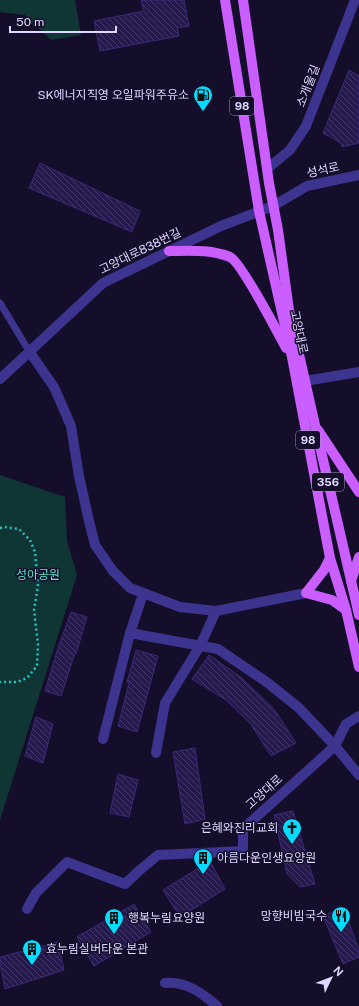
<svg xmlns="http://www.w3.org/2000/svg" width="359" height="1006" font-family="'Public Sans','Noto Sans KR',sans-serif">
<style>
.green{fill:#103535}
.building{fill:url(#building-back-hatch);stroke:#3c287c}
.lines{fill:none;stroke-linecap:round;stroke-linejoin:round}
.path{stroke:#24c7c4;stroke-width:2.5;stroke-dasharray:2 3;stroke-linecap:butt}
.service{stroke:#3c348e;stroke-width:7}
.minor{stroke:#3c348e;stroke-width:10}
.tertiary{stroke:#3c348e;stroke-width:10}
.primary{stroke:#ca5eff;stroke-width:10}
.labels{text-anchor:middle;stroke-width:3;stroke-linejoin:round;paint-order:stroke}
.shield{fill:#140e2a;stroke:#a19bbf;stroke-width:1}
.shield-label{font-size:11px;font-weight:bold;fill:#ded7ff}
.street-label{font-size:12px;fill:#ded7ff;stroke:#140e2a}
.poi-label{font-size:12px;fill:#ded7ff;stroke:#140e2a;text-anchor:end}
.park-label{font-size:12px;fill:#57ebcd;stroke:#140e2a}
</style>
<defs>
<pattern id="building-back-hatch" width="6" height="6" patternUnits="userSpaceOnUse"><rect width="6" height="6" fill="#25184d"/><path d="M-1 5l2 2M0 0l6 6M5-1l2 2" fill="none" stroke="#443968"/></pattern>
</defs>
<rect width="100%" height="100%" fill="#140e2a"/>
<!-- green -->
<g class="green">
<path d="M0 0H75L81 35 51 40 25 15 0 12Z"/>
<path d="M0 475 65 497 67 541 77 575 0 820Z"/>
</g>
<!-- building -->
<g class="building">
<path d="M141 0H184L189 26 177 28 179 36 100 51 94 21 144 11Z"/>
<path d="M349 70 359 76V143L342 147 341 143 323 133Z"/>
<path d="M40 163 140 211 132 232 29 188Z"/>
<path d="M71 612 87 617 76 654 75 653 61 696 45 691 58 648Z"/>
<path d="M136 650 158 656 137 732 118 726 129 683 127 682Z"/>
<path d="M209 655 242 678 274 709 296 743 271 756 250 723 226 700 192 679Z"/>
<path d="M36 717 53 724 43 763 25 756Z"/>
<path d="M195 748 205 819 185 824 173 752Z"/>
<path d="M118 774 138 780 129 817 110 813Z"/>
<path d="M293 811 315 884 300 887 287 874 274 815Z"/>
<path d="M210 861 225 889 180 917 163 890Z"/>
<path d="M134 904 151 932 94 966 77 937Z"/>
<path d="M343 907 359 950V957L343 964 323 916Z"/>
<path d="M58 942 64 970 5 989 0 962V957Z"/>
</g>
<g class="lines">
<!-- path -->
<path class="path" d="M0 528 4 527 19 529 30 540 35 552 38 586 34 610 38 644 37 666 27 678 17 682H0"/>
<!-- service -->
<path class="service" d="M0 303 29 351"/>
<!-- minor -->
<g class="minor">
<path d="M267 169 290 150 306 126 355 0"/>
<path d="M29 351 54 387 71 426 79 476 89 521 95 545 113 571 130 588 180 607 216 611 306 593"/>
<path d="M305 381 359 372"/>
<path d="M130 633 143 594"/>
<path d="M103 739 130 633 218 649 268 683 299 708 335 746 359 775"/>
<path d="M156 753 165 703 200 646 216 611"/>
<path d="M27 909 36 893 67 862 125 884 140 870 158 855 243 851V829L335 746 346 724 359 716"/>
<path d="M165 983C186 981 202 993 217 1006"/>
</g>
<!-- tertiary -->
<path class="tertiary" d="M0 379 103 283 221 226 273 206 307 186 359 175"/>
<!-- primary -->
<g class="primary">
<path d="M225 0 259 211 292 357 330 558 346 610 359 667"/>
<path d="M243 0 269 183 278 230 289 310 315 425 359 615"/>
<path d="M169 251C189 251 210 249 230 257 241 262 278 333 286 348"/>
<path d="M318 430 359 492"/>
<path d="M330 558 324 570 306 593 332 600 346 610"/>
<path d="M351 581 359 557"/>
</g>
</g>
<!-- icons -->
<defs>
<g id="fuel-pin" transform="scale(1)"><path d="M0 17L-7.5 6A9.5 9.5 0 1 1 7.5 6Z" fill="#03dbff" stroke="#140e2a"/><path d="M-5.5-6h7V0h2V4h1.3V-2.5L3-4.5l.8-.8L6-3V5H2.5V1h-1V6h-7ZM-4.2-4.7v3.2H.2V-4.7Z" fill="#111"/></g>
<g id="church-pin" transform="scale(1)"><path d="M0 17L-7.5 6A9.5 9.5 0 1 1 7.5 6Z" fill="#03dbff" stroke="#140e2a"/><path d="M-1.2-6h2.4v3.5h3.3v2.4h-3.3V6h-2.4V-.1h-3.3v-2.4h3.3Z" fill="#111"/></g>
<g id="building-pin" transform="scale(1)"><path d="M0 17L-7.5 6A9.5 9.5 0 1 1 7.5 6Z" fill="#03dbff" stroke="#140e2a"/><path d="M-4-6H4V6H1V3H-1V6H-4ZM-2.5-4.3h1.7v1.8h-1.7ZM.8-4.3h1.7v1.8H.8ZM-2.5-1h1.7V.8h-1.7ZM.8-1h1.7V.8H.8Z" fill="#111"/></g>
<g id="restaurant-pin" transform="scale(1)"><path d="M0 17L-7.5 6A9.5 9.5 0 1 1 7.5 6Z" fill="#03dbff" stroke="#140e2a"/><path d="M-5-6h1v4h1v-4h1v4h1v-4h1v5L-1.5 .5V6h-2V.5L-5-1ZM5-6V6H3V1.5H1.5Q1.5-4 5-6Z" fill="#111"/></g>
</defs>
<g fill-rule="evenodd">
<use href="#fuel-pin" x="203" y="95"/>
<use href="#church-pin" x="292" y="828"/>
<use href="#building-pin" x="203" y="858"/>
<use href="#restaurant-pin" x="341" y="916"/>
<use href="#building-pin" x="114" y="918"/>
<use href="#building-pin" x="32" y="949"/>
</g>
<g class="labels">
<!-- shield labels -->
<g class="shield">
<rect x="230" y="97" width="24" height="18" rx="3"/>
<rect x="296" y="431" width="24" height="18" rx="3"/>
<rect x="312" y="473" width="32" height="18" rx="3"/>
</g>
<g class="shield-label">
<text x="242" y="110">98</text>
<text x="308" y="444">98</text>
<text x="328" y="486">356</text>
</g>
<!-- street labels -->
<g class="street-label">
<text transform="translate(308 86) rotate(-69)" y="4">소개울길</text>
<text transform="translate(323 170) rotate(-13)" y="4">성석로</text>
<text transform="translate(140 251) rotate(-26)" y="4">고양대로838번길</text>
<text transform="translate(299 332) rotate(78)" y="4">고양대로</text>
<text transform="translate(264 792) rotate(-42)" y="4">고양대로</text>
</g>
<!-- poi labels -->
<g class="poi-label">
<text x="189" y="99">SK에너지직영 오일파워주유소</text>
<text x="278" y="832">은혜와진리교회</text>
<text x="217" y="862" text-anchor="start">아름다운인생요양원</text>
<text x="327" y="920">망향비빔국수</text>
<text x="128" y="922" text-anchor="start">행복누림요양원</text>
<text x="46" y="953" text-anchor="start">효누림실버타운 본관</text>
</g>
<!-- park labels -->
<g class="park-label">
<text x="38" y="579">성아공원</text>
</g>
</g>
<!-- north arrow -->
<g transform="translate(331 978) rotate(47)" stroke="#140e2a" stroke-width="3" paint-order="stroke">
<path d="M0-3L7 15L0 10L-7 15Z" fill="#ded7ff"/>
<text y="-6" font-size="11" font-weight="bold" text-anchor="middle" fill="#ded7ff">N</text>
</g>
<!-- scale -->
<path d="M10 26v6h106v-6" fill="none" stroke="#ded7ff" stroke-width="2"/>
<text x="16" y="26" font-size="12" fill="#ded7ff" stroke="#140e2a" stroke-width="3" paint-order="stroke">50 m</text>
</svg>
